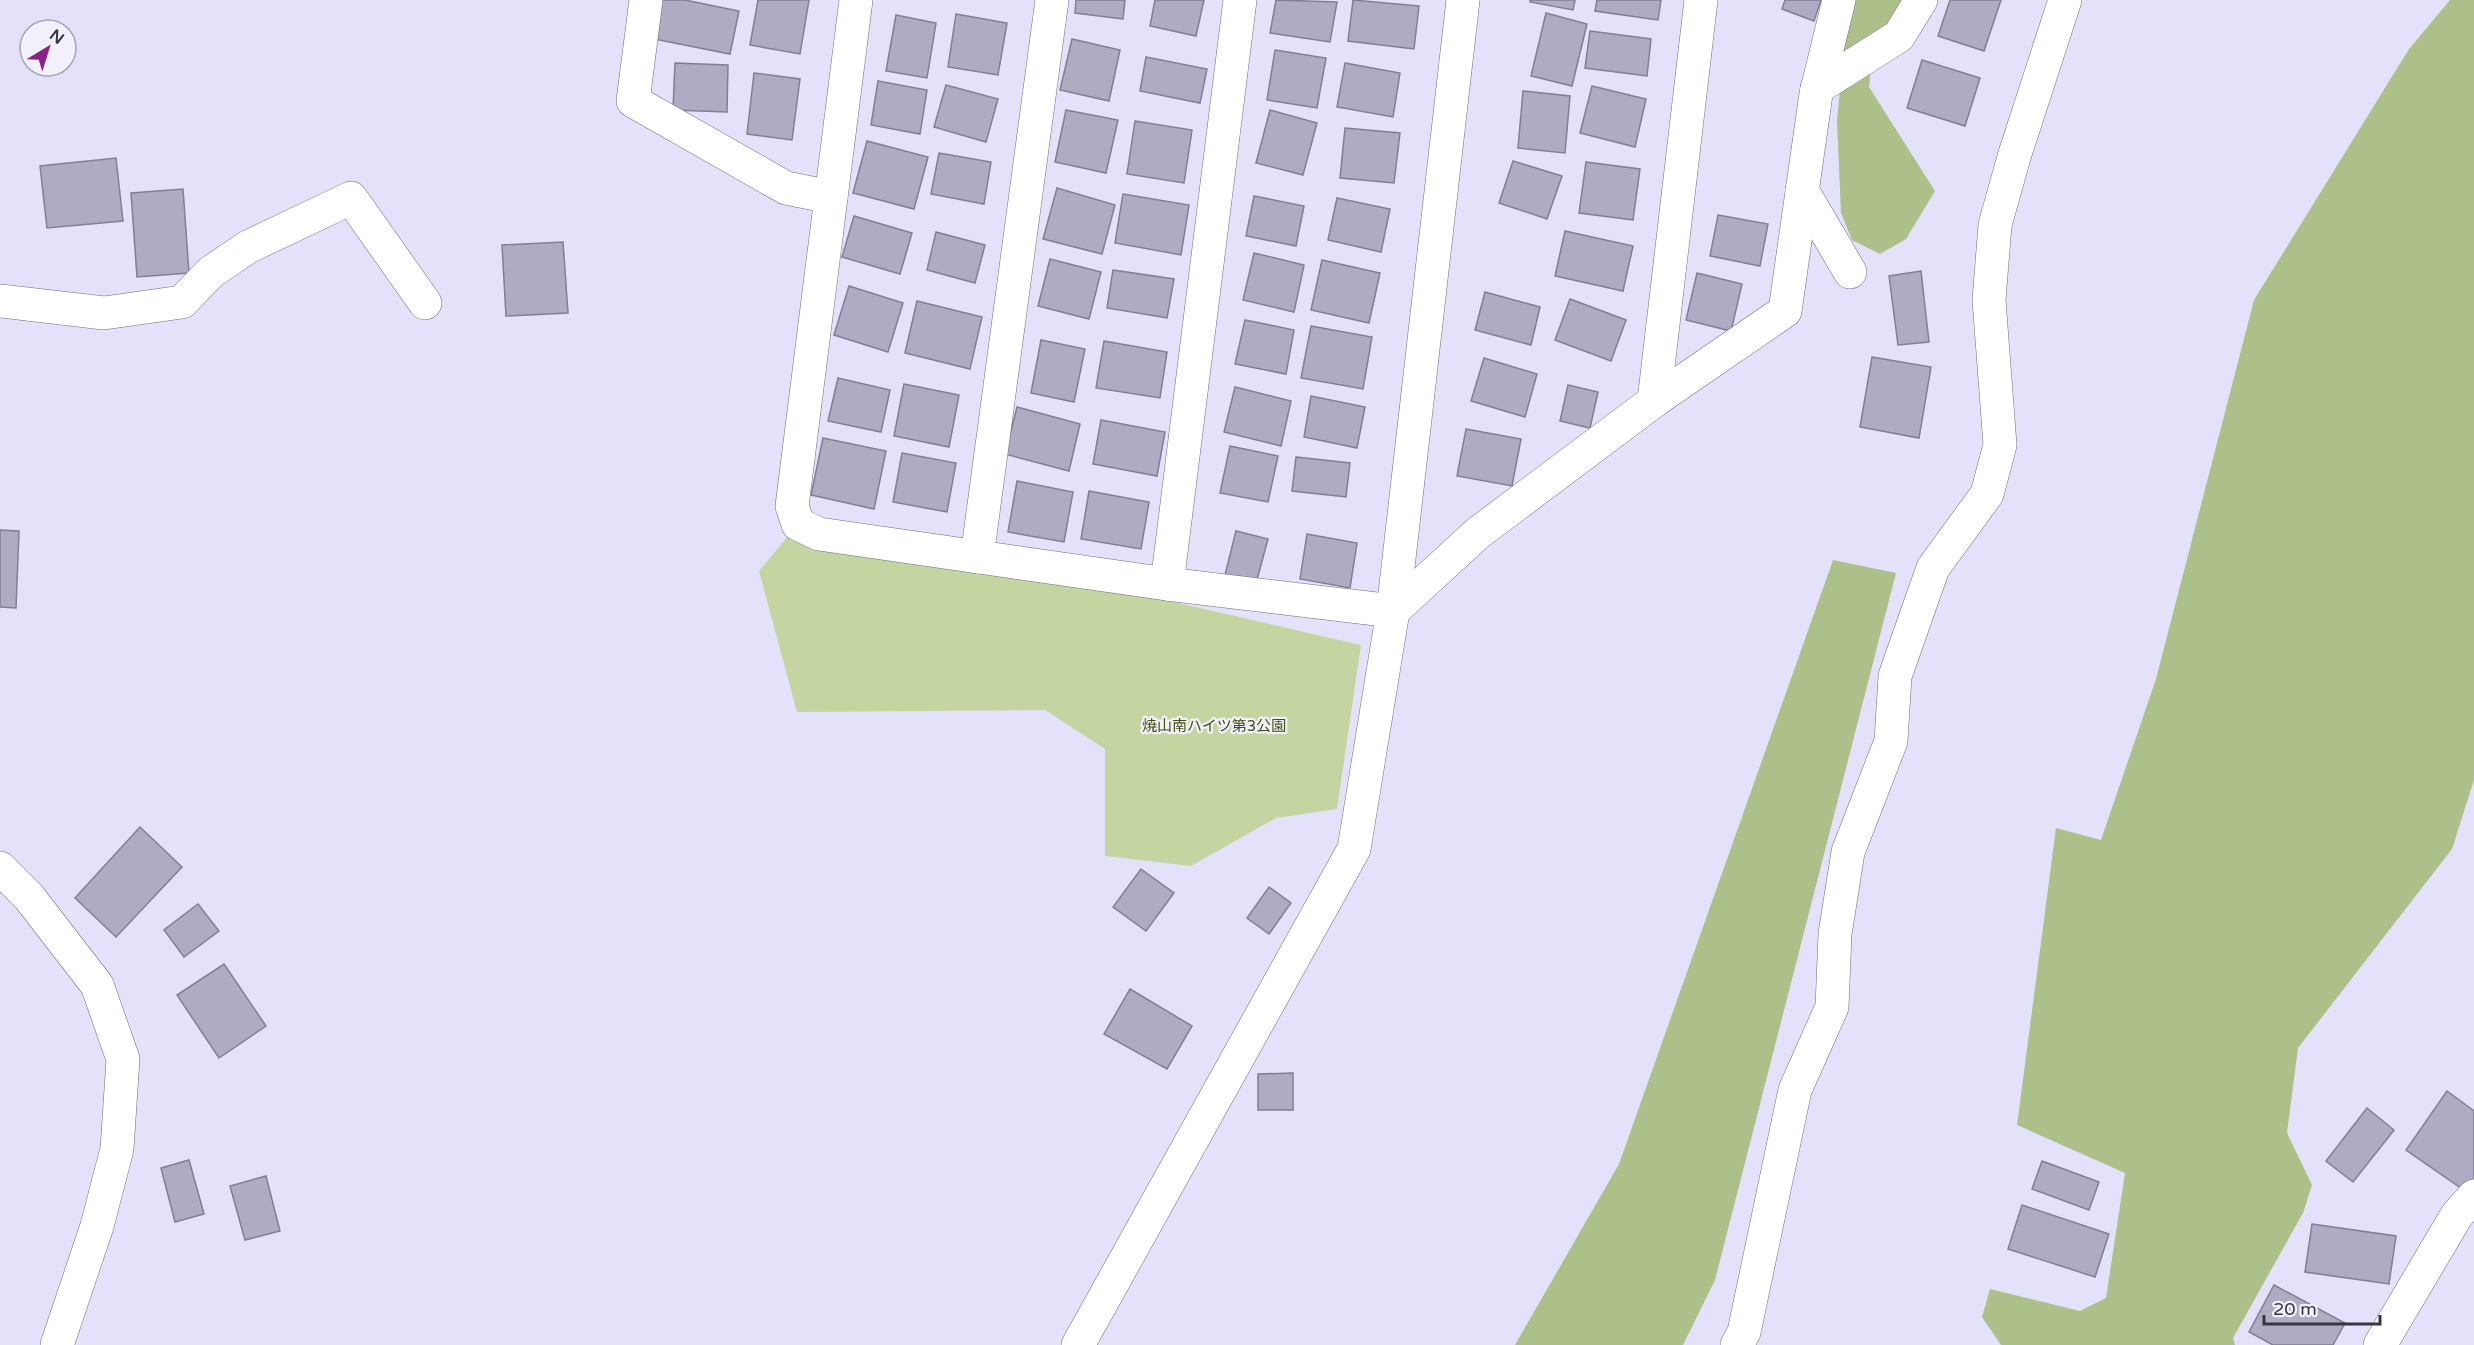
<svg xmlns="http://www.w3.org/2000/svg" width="2474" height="1345" font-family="'Varela Round','Noto Sans JP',sans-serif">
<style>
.green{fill:#c4d5a1}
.forest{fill:#aec089}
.building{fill:#aeabc3;stroke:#817e95;stroke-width:1.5}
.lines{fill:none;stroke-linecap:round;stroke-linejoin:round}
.minor-casing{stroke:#6f6c82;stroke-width:34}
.tertiary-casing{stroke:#6f6c82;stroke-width:34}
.minor{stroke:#fff;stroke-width:33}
.tertiary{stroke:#fff;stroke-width:33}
.labels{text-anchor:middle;stroke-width:4.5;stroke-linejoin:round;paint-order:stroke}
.park-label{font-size:15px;fill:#404f13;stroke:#f2f1fb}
</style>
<rect width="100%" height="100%" fill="#e4e2fb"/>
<!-- green -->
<path class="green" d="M798 524 977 557 1361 645 1337 809 1276 818 1191 866 1105 856V749L1045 710 797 712 759 571Z"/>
<!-- forest -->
<g class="forest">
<path d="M1855 0H1905L1872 59 1869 87 1935 191 1906 239 1880 254 1852 240 1841 213 1837 121 1846 29Z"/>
<path d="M2450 0H2474V780L2452 849 2298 1048 2287 1133 2312 1185 2303 1213 2233 1338 2235 1345H2001L1982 1317 1990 1289 2080 1311 2106 1298 2125 1173 2017 1125 2056 828 2101 840 2156 679 2254 300 2409 49Z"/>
<path d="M1833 560 1896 573 1715 1280 1683 1345H1515L1619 1164Z"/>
</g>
<!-- building -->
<g class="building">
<path d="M661 0H685L739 11 730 54 654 39Z"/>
<path d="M758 0H809L800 54 750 45Z"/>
<path d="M1076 0H1125L1123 19 1075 13Z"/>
<path d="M1155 0H1204L1196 36 1150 26Z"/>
<path d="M1276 0 1337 2 1330 42 1270 33Z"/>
<path d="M1353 0 1419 6 1414 49 1348 41Z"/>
<path d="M1530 0H1575L1573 10 1530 2Z"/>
<path d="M1597 0H1661L1658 20 1595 11Z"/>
<path d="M1785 0H1821L1814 21 1782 9Z"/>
<path d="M1950 0H2001L1984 51 1938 36Z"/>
<path d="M1546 13 1587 24 1572 86 1531 76Z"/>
<path d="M956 14 1007 23 998 75 948 67Z"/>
<path d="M896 15 936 23 927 78 886 71Z"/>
<path d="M1590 31 1651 39 1647 76 1585 68Z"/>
<path d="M1072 39 1120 50 1109 101 1060 90Z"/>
<path d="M1275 50 1326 58 1317 108 1267 100Z"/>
<path d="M1146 57 1207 69 1200 103 1140 91Z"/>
<path d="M1922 60 1980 78 1965 126 1907 108Z"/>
<path d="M675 63 728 65 727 112 673 110Z"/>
<path d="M1345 63 1400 73 1393 117 1337 107Z"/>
<path d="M754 73 800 79 792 140 747 134Z"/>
<path d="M878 81 927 90 920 134 871 125Z"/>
<path d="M946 85 998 99 986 142 934 127Z"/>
<path d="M1592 86 1646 99 1635 147 1580 133Z"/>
<path d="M1523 91 1570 96 1565 153 1518 148Z"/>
<path d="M1066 110 1118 120 1106 173 1055 162Z"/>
<path d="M1270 110 1317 123 1303 175 1256 163Z"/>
<path d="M1135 121 1192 130 1184 183 1127 174Z"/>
<path d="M1345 128 1400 133 1394 183 1340 178Z"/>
<path d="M867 141 928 157 914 209 853 193Z"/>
<path d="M939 153 991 162 984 204 931 194Z"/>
<path d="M116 158 123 221 47 228 40 166Z"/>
<path d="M1513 161 1562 176 1547 219 1499 203Z"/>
<path d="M1586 162 1640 169 1633 220 1579 213Z"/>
<path d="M1057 188 1115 205 1102 254 1043 239Z"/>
<path d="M183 189 189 273 137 277 131 193Z"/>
<path d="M1123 194 1189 205 1181 255 1115 243Z"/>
<path d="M1254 196 1304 206 1296 246 1246 236Z"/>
<path d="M1337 198 1390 209 1381 252 1328 240Z"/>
<path d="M1718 215 1768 224 1760 266 1710 256Z"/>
<path d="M854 216 912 233 900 274 842 257Z"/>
<path d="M1565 231 1633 246 1623 291 1555 276Z"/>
<path d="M936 232 985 245 975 283 927 270Z"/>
<path d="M563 242 568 313 506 316 502 245Z"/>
<path d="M1254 253 1304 265 1294 312 1243 300Z"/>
<path d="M1050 259 1101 272 1089 319 1038 306Z"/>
<path d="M1322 260 1380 273 1369 323 1311 310Z"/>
<path d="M1113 270 1174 279 1167 318 1107 308Z"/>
<path d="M1921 271 1929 342 1898 345 1889 276Z"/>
<path d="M1697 273 1742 284 1731 331 1686 320Z"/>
<path d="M849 286 903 303 888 352 834 335Z"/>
<path d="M1485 292 1540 307 1531 345 1475 330Z"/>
<path d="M1570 299 1626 320 1611 361 1555 340Z"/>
<path d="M917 301 982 317 970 369 905 353Z"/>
<path d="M1245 320 1294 330 1286 374 1235 364Z"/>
<path d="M1311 326 1372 337 1363 389 1301 378Z"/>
<path d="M1041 340 1085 349 1074 402 1031 393Z"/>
<path d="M1104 341 1167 352 1160 398 1096 388Z"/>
<path d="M1872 357 1931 367 1919 438 1860 427Z"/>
<path d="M1484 358 1537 374 1525 417 1471 401Z"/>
<path d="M838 378 890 390 881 432 828 421Z"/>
<path d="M904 384 959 395 949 447 894 436Z"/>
<path d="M1568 385 1598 392 1590 428 1560 421Z"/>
<path d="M1235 387 1291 401 1281 446 1224 432Z"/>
<path d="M1311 396 1365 407 1357 448 1304 437Z"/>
<path d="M1017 407 1080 424 1069 471 1005 454Z"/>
<path d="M1101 420 1165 432 1157 476 1093 464Z"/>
<path d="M1466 429 1521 439 1512 486 1457 476Z"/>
<path d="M823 438 886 451 874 509 811 495Z"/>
<path d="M1230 446 1278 456 1268 502 1220 493Z"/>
<path d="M902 453 956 463 947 512 893 502Z"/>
<path d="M1296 457 1350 463 1346 497 1292 491Z"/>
<path d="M1017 481 1073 492 1064 542 1008 532Z"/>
<path d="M1089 491 1149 502 1141 549 1081 539Z"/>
<path d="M0 530 19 531 16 608 0 607Z"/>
<path d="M1236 531 1268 539 1255 587 1224 579Z"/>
<path d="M1307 534 1357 543 1350 588 1300 579Z"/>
<path d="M140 827 182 867 116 937 75 898Z"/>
<path d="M1141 869 1174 893 1146 931 1113 907Z"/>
<path d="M1269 887 1291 903 1269 934 1247 918Z"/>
<path d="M198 904 219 931 184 957 164 930Z"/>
<path d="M224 964 266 1026 219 1058 177 995Z"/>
<path d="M1130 989 1192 1026 1167 1069 1104 1034Z"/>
<path d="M1293 1073V1110H1258V1074Z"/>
<path d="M2447 1091 2474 1111V1185L2468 1193 2406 1150Z"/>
<path d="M2367 1108 2394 1130 2353 1182 2326 1161Z"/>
<path d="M189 1160 204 1214 175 1222 161 1168Z"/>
<path d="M2042 1161 2099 1182 2089 1210 2032 1189Z"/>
<path d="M266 1176 280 1231 245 1240 230 1186Z"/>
<path d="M2022 1205 2109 1234 2095 1277 2008 1249Z"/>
<path d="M2312 1224 2396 1236 2389 1284 2305 1272Z"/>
<path d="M2274 1285 2345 1323 2333 1345H2273L2249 1332Z"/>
</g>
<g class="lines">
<!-- minor casing -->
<g class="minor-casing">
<g id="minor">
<path d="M646 0 633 101 786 188 831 197"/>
<path d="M856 0 792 506 798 524 819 534 1167 584 1393 611 1478 533 1654 401 1785 311 1816 94 1839 0"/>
<path d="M1817 88 1899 36 1921 0"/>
<path d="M1802 190 1850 272"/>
<path d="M0 301 104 313 182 302 211 272 248 247 351 198 425 303"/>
<path d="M1654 401 1701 0"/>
<path d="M977 557 1052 0"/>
<path d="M1167 584 1240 0"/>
<path d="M0 868 29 897 97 985 123 1059 117 1149 97 1226 57 1345"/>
<path d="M1078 1345 1354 849 1393 611"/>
<path d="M1737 1345 1744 1332 1795 1090 1832 1007 1835 934 1848 852 1891 741 1895 676 1933 568 1987 494 2000 445 1989 300 1995 225 2014 157 2065 0"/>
<path d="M2380 1345 2457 1215 2474 1196"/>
</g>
</g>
<!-- tertiary casing -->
<g class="tertiary-casing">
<path id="tertiary" d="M1393 611 1463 0"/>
</g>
<!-- minor -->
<use href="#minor" class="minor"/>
<!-- tertiary -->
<use href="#tertiary" class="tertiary"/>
</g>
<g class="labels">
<!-- park labels -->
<g class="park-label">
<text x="1214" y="731">焼山南ハイツ第3公園</text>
</g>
</g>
<!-- north arrow -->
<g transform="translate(48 48) rotate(38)"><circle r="28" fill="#f2f1fb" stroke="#a7a6b0" stroke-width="1.5"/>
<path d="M0-4.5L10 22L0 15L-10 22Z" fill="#8c2084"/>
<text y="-9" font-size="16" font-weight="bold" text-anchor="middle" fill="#373640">N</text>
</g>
<!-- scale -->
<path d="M2264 1315v9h116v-9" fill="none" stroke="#373640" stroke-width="3"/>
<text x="2273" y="1315" font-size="18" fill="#373640" stroke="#f2f1fb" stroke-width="4.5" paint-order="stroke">20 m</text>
</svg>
